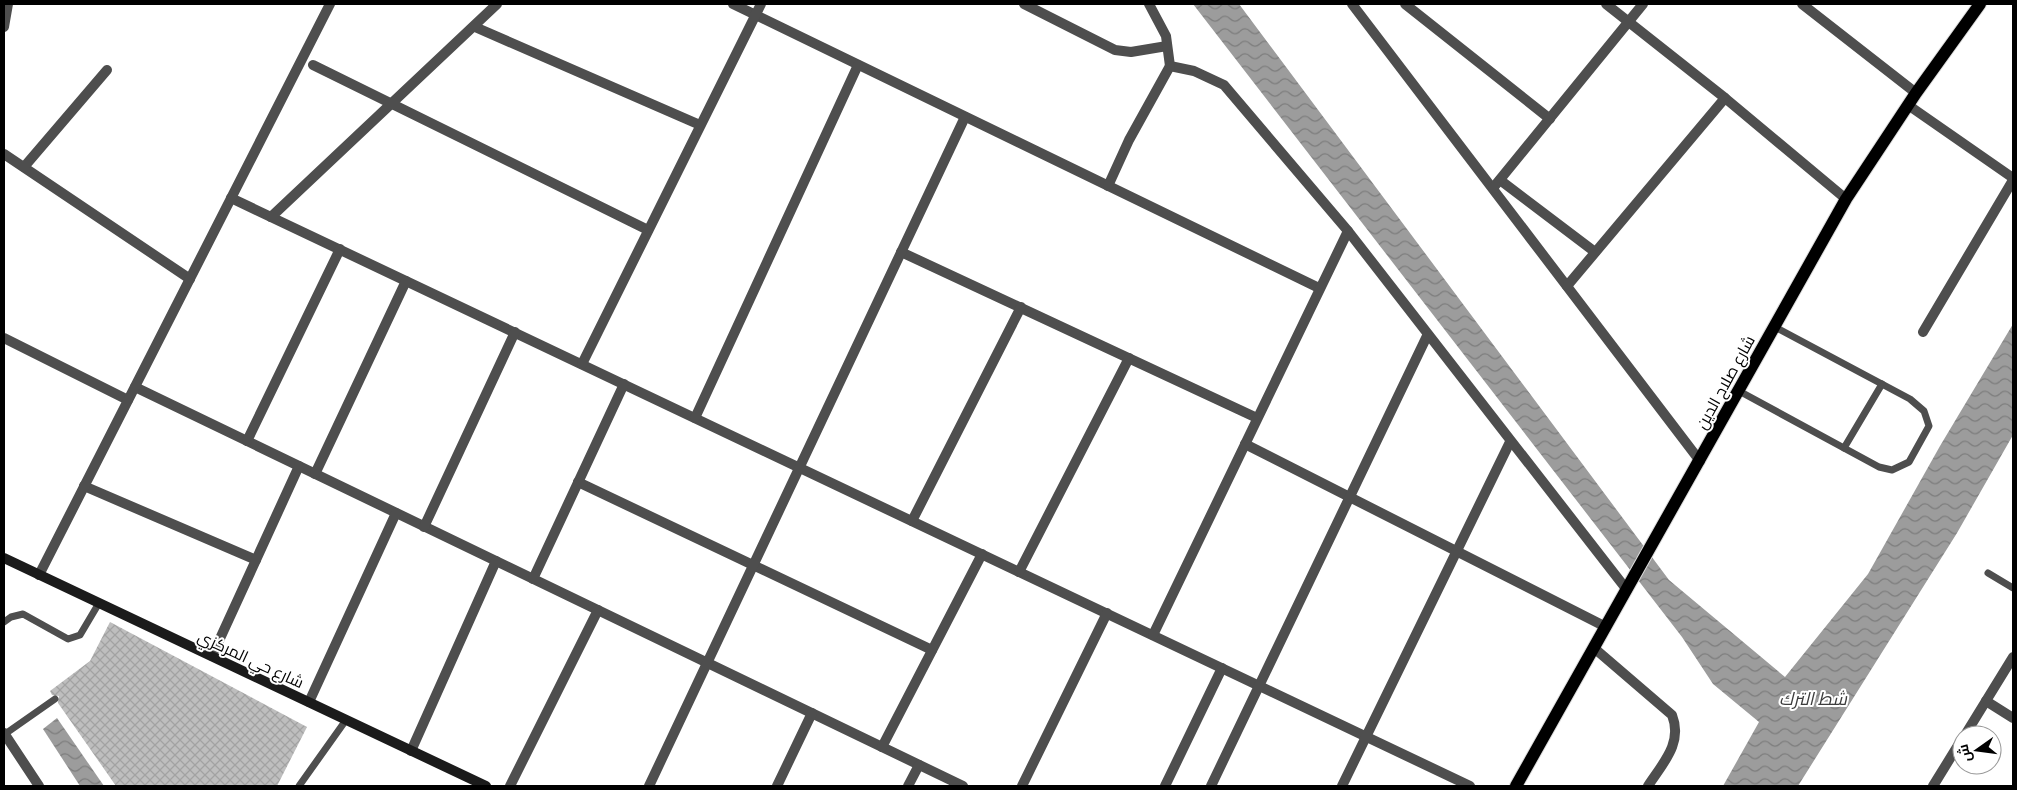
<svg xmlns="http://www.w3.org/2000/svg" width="2017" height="790" font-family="'Exo 2',Cairo,sans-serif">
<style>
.water{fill:url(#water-waves)}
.building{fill:url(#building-cross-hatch)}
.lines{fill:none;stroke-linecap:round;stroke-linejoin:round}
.primary-casing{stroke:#dbdbdb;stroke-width:14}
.service{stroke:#4e4e4e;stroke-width:7}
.minor{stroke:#4e4e4e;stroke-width:10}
.tertiary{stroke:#4e4e4e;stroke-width:10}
.secondary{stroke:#1b1b1b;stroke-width:10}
.primary{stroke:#000;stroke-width:12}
.labels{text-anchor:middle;stroke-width:4;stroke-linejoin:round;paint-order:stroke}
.street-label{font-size:16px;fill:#000;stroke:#fff}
.water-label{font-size:18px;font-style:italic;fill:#3d3d3d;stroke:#fff}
</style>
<defs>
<pattern id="water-waves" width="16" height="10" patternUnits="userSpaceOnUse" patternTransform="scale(1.25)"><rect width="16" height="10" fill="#9c9c9c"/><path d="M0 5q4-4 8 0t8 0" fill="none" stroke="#7d7d7d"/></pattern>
<pattern id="building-cross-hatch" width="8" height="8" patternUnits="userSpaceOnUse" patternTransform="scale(1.25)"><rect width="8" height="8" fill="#bebebe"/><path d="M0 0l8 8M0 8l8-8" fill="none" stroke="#a2a2a2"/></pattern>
</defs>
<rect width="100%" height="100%" fill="#fff"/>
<!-- water -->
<g class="water">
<path d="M1193 4H1239L1669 580 1785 677 1868 574 1940 446 2013 324V435L1957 533 1798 786H1723L1759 722 1713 684 1682 637Z"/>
<path d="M57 718 104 786H80L43 729Z"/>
</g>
<!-- building -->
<path class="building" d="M110 622 307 727 277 786H116L58 703 59 696 52 695 50 691 90 661Z"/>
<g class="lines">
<!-- primary casing -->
<g class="primary-casing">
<path id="primary" d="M1516 786 1846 199 1916 93 1980 4"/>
</g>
<!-- service -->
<g class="service">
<path d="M1739 391 1879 467 1892 470 1909 462 1929 426 1924 411 1910 399 1775 327"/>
<path d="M1844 448 1882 384"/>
<path d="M1988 573 2013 588"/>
<path d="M4 622 11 617 23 614 68 639 80 635 99 603"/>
<path d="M5 734 55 699"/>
<path d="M299 786 346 720"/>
</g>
<!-- minor -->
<g class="minor">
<path d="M733 4 1319 288"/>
<path d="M1024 4 1115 50 1131 52 1167 46"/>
<path d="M1149 4 1166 36 1170 66 1194 71 1224 85 1348 231 1627 590"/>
<path d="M1352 4 1700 461"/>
<path d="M1405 4 1550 119"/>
<path d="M1606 4 1725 98 1846 199"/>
<path d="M1802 4 1916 93"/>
<path d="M4 27 8 4"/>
<path d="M475 27 700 125"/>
<path d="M313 65 648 230"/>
<path d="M1908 105 2013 178"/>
<path d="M4 154 190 279"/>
<path d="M24 167 107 70"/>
<path d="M1500 180 1595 252"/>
<path d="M1108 186 1129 140 1170 66"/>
<path d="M1493 188 1643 4"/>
<path d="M231 198 1470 786"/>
<path d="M271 217 497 4"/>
<path d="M901 252 1257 418"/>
<path d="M1567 286 1725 98"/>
<path d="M1923 332 2013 180"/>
<path d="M4 338 128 400"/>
<path d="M582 364 761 4"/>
<path d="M135 387 963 786"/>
<path d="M695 418 858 65"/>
<path d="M247 441 340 249"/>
<path d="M1245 444 1606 627"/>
<path d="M315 474 406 281"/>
<path d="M578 482 932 650"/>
<path d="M84 486 256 560"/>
<path d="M912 521 1021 307"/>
<path d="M424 527 515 332"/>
<path d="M1019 572 1129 358"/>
<path d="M39 575 330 4"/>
<path d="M533 579 624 384"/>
<path d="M1153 635 1348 231"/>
<path d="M1594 648 1672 715C1683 743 1663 763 1648 786"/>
<path d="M212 656 299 466"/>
<path d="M1986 701 2013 718"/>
<path d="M309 702 396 513"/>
<path d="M882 747 982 554"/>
<path d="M411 751 496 561"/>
<path d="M510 786 598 610"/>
<path d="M777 786 812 713"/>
<path d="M908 786 919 765"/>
<path d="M1022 786 1107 613"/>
<path d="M1165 786 1222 668"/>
<path d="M1211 786 1427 336"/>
<path d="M1342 786 1510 442"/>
</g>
<!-- tertiary -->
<g class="tertiary">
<path d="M4 733 39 786"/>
<path d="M1965 735 2013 657"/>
<path d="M649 786 965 117"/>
<path d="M1933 786 1962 739"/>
</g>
<!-- secondary -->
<path class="secondary" d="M4 558 486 786"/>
<!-- primary -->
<use href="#primary" class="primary"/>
</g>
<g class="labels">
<!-- street labels -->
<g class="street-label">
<text transform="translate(1725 382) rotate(-61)" y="6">شارع صلاح الدين</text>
<text transform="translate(251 659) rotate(25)" y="6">شارع حي المركزي</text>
</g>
<!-- water labels -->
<g class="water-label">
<text x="1813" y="705">شط الترك</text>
</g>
</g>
<!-- border -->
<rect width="2017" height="790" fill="none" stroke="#000000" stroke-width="10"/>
<!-- north arrow -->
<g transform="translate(1977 750) rotate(256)"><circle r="24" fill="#ffffff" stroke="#999999"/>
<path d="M0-4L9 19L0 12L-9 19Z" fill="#000000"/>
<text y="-8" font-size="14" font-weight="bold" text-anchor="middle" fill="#000000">ش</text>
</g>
</svg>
